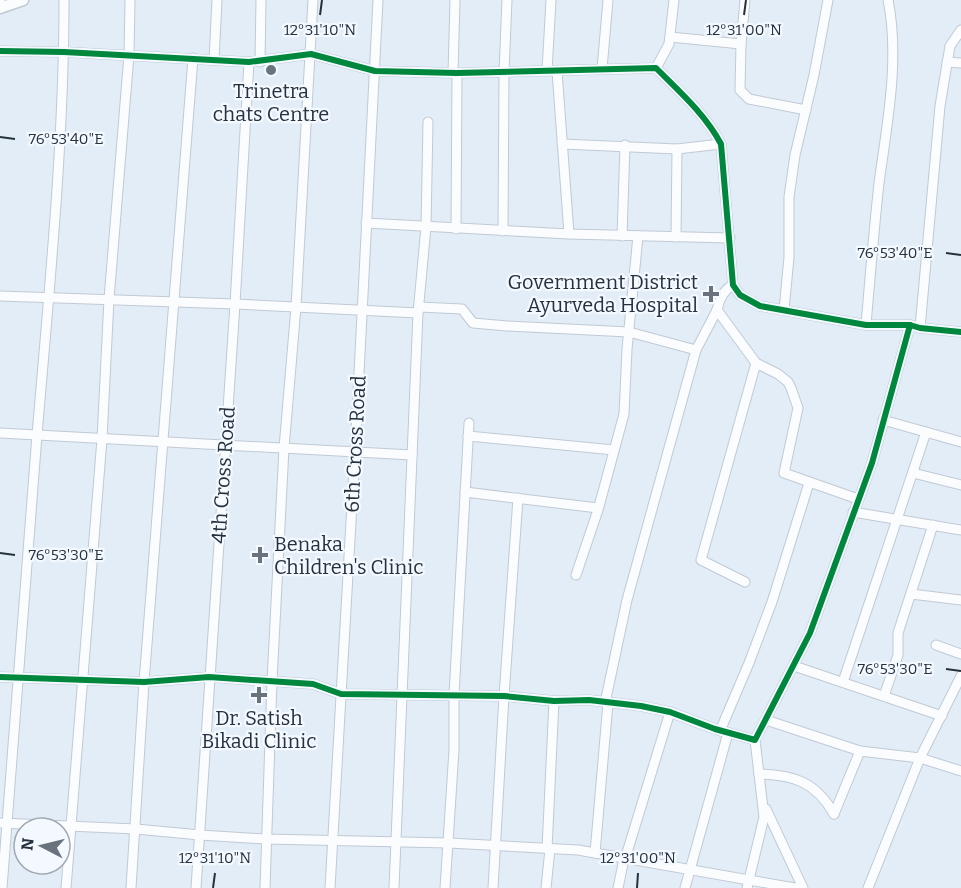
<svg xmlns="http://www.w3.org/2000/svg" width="961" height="888" font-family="Bitter,serif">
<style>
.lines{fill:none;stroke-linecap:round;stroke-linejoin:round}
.minor-casing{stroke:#c0cad4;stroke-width:11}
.major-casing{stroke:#c0cad4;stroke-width:13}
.minor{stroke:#fbfcfe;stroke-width:9}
.major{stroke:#fbfcfe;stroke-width:10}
.cycleway-casing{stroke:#f3f9ff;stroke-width:10}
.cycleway{stroke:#00873e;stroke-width:6}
.ticks{fill:none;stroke:#25313c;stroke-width:2}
.poi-dot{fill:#68737d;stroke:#f3f9ff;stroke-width:2}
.labels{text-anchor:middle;stroke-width:4.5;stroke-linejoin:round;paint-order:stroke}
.poi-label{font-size:20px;fill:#25313c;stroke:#f3f9ff}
.street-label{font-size:20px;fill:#25313c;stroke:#f3f9ff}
.ticks-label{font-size:15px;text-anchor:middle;fill:#25313c;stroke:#f3f9ff;stroke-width:4.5;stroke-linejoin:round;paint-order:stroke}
</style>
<rect width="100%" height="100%" fill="#e3edf7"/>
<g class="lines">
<!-- minor casing -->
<g class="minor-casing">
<g id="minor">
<path d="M745 0 741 44 740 90 749 99 806 110"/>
<path d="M0 2V0"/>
<path d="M670 37 741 44"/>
<path d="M0 51 64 52 249 62 311 54 375 71 457 73 656 68C679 91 705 114 721 144L733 285 740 295 760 306 866 325H910L920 328 961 332"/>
<path d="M214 60 217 0"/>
<path d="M260 62 261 0"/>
<path d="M947 62 961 63"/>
<path d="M656 68 669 44 674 0"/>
<path d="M602 69 608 0"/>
<path d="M547 71 551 0"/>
<path d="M557 71 569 234"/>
<path d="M453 73 455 0"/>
<path d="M562 144 677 149 721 144"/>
<path d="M366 223 569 234 730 238"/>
<path d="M456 229 457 73"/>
<path d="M503 231 504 72 507 0"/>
<path d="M622 236 625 145"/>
<path d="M676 237 677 149"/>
<path d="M733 285C723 290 719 300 717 310L756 363 778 374 788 382 791 388 798 408 784 473 858 499"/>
<path d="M0 296 235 304 418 313 426 227 428 122"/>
<path d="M419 307 462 309 473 323 507 326 629 332 696 350"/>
<path d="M784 310 789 257V197L795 155 814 75 828 0"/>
<path d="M866 325C870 277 874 230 879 183 887 124 900 59 888 0"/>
<path d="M920 328 940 106 950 46 961 30"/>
<path d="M883 420 961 442"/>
<path d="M0 433 412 455"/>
<path d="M468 436 614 450"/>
<path d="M913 473 961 485"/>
<path d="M465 492 598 508"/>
<path d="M853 512 961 530"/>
<path d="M576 575 598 510 624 414 627 349 638 236"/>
<path d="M745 582 701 560 756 363"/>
<path d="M911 594 961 600"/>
<path d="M936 645 961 654"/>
<path d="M794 666 942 716"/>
<path d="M0 677 144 682 209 677 313 684 341 694 504 696 554 701 589 700 641 706 670 712 715 729 755 740 810 633 872 463 910 325"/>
<path d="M843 682 926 432"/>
<path d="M884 696 898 655V633L933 525"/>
<path d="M605 703 627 600 696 350 717 310"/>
<path d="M766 720 860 751 920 758 961 771"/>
<path d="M720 731 749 663 772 602 809 483"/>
<path d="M759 774C794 775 816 782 834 814"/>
<path d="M766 809 803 888"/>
<path d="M834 814 860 751"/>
<path d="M0 823 136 829 200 835 265 839 449 843 578 850 795 888"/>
<path d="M547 849 554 701"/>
<path d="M595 853 608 703"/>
<path d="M625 859 670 712"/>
<path d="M2 888C15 737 24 586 37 435 49 291 64 145 64 0"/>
<path d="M66 888 102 439 109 299 129 55 130 0"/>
<path d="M131 888 144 682 193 58"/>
<path d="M196 888 235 304 249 62"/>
<path d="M265 888 272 681 284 448 296 307 313 0"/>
<path d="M330 888 355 452 378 0"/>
<path d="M394 888 418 313"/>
<path d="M445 888 454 750V695L469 423"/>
<path d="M493 888 504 696 518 498"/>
<path d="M546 888 550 849"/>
<path d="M618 888 624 859"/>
<path d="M685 888 728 733"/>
<path d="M747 888 764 817 755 740"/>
<path d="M868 888 920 758 961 676"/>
</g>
</g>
<!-- major casing -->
<g class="major-casing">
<path id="major" d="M0 8 23 0"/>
</g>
<!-- minor -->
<use href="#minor" class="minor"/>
<!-- major -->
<use href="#major" class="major"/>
<!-- cycleway casing -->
<g class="cycleway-casing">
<g id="cycleway">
<path d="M0 51 64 52 249 62 311 54 375 71 457 73 656 68C679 91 705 114 721 144L733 285 740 295 760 306 866 325H910L920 328 961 332"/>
<path d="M0 677 144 682 209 677 313 684 341 694 504 696 554 701 589 700 641 706 670 712 715 729 755 740 810 633 872 463 910 325"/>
</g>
</g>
<!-- cycleway -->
<use href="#cycleway" class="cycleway"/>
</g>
<!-- ticks -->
<path class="ticks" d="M320 15 322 0M744 15 746 0M0 137 15 139M946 253 961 255M0 553 15 555M946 669 961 671M213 888 215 873M637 888 638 873"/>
<!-- markers -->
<g class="poi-dot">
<circle cx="271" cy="70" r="6"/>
<path d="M708 285h6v6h6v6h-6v6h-6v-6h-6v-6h6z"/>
<path d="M257 546h6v6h6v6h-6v6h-6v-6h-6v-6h6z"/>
<path d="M256 686h6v6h6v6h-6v6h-6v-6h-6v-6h6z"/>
</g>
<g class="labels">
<!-- poi labels -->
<g class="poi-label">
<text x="271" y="98">Trinetra<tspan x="271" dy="23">chats Centre</tspan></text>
<text x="698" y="289" text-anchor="end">Government District<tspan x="698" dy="23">Ayurveda Hospital</tspan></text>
<text x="274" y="551" text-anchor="start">Benaka<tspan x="274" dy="23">Children's Clinic</tspan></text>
<text x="259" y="725">Dr. Satish<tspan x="259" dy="23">Bikadi Clinic</tspan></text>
</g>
<!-- street labels -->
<g class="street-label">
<text transform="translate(355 444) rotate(-87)" y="7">6th Cross Road</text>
<text transform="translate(223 475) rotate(-86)" y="7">4th Cross Road</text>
</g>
</g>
<g class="ticks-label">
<text x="320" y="35">12°31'10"N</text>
<text x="744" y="35">12°31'00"N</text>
<text x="66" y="144">76°53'40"E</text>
<text x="895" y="258">76°53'40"E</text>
<text x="66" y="560">76°53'30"E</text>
<text x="895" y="674">76°53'30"E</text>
<text x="215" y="863">12°31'10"N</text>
<text x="638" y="863">12°31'00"N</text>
</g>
<!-- north arrow -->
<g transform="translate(42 846) rotate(277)"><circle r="28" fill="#f3f9ff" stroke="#a1a9b1" stroke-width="1.5"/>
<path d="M0-4.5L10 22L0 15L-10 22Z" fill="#68737d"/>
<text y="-9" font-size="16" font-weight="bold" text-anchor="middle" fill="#25313c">N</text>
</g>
</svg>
